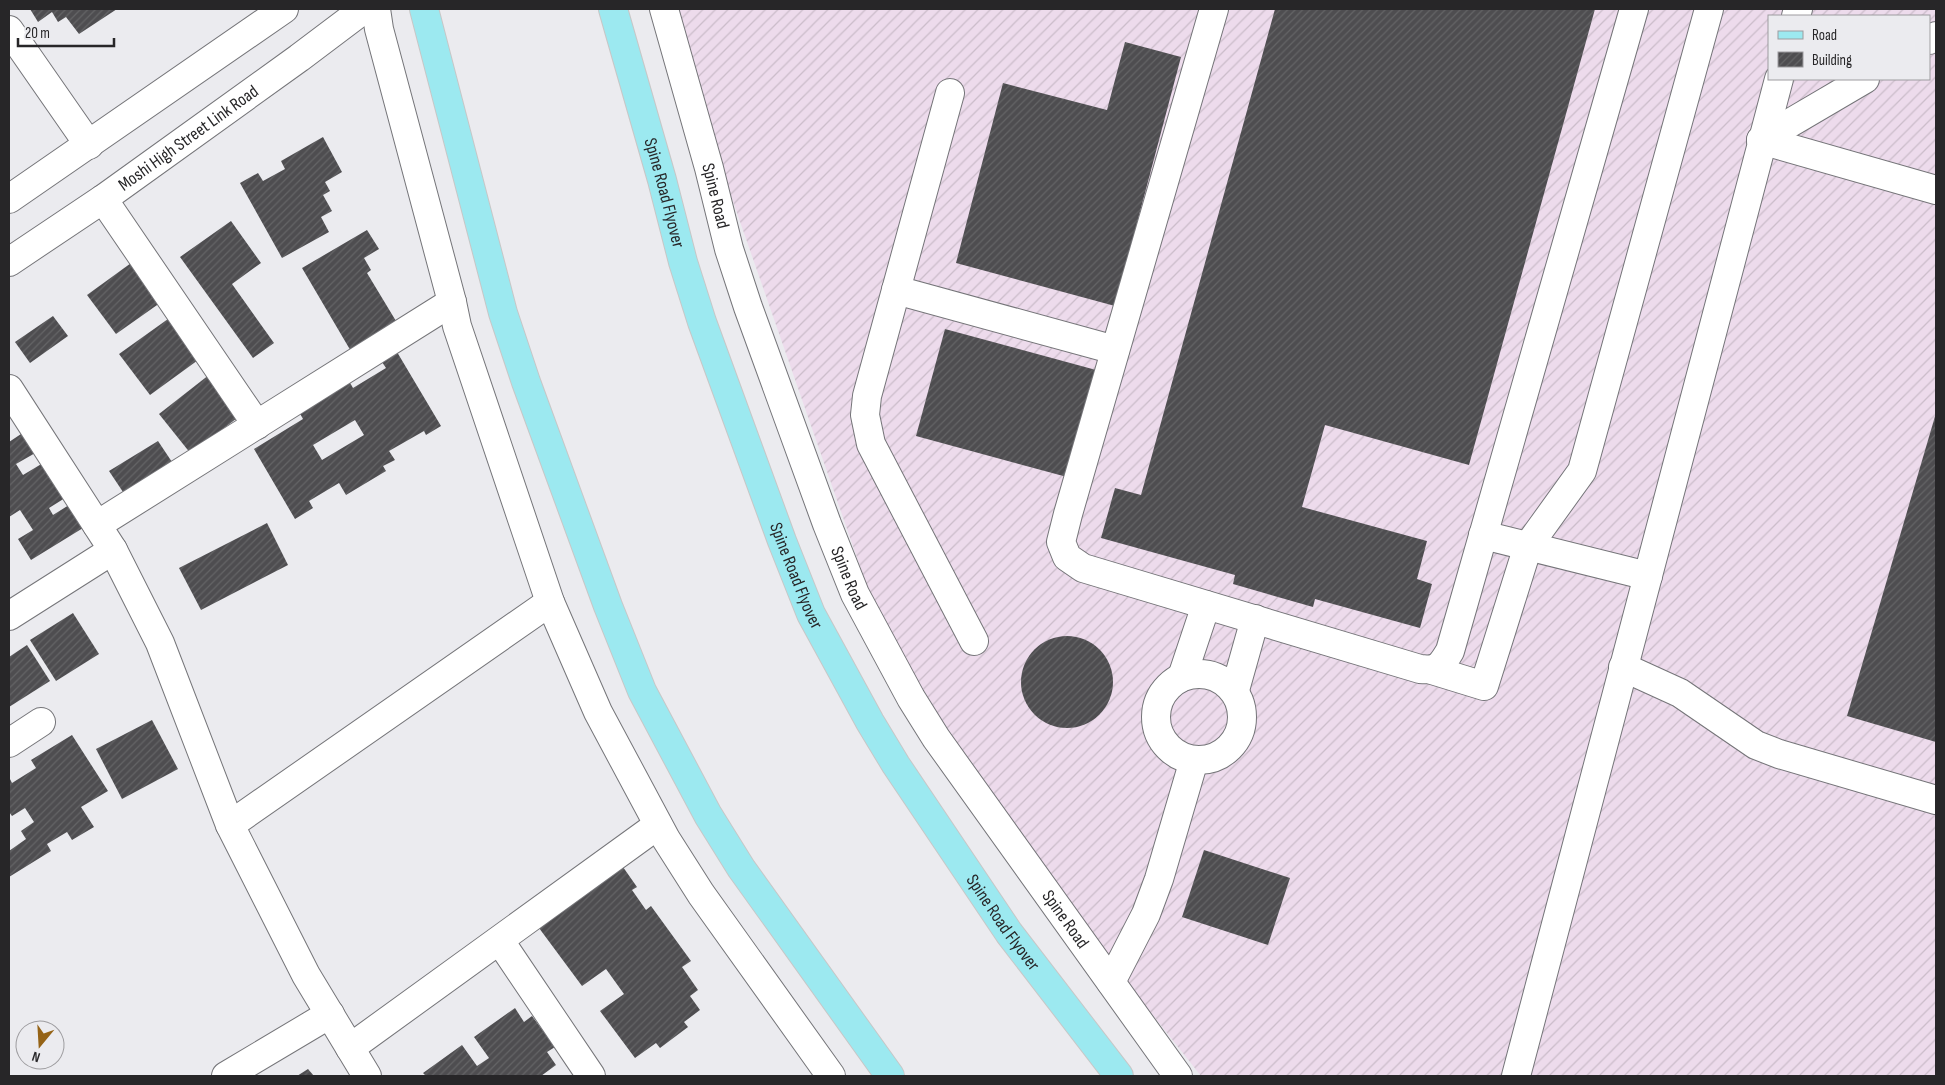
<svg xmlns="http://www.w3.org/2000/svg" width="1945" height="1085" font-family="'Sofia Sans Condensed',sans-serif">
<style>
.industrial{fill:url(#industrial-furrows);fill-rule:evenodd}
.building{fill:url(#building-hatch);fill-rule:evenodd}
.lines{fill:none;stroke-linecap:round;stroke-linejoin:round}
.minor-casing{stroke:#757579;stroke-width:30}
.major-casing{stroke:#c7c7c7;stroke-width:30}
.minor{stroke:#fff;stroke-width:28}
.major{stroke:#9ce9f0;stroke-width:28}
.labels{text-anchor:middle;stroke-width:5;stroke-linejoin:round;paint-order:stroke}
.street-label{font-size:18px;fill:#272628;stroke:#ebebef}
</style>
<defs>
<pattern id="industrial-furrows" width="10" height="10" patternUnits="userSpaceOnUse" patternTransform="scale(1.25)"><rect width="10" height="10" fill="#eddbec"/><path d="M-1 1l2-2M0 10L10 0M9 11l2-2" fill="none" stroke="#cbbcca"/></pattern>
<pattern id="building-hatch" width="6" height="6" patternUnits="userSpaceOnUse" patternTransform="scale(1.25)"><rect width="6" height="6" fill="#4e4d50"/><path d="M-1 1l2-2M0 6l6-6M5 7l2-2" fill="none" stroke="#646466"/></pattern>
</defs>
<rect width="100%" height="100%" fill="#ebebef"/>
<!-- industrial -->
<path class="industrial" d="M666 9H1936V1076H1201L909 707ZM1769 16H1929V79H1769Z"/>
<!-- building -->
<g class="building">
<path d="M30 9H117L79 34 66 17 58 22 52 12 38 22Z"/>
<path d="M1275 9H1595L1469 465 1325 425 1302 507 1427 541 1417 579 1432 584 1420 628 1315 599 1313 607 1233 584 1235 575 1101 538 1115 488 1141 495Z"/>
<path d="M1125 42 1181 57 1115 306 956 263 1003 83 1107 110Z"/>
<path d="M323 137 342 172 325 182 330 191 323 195 332 211 321 217 329 232 282 258 240 183 258 173 263 181 285 169 281 161Z"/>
<path d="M231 221 261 263 232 284 274 343 253 358 180 257Z"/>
<path d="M367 230 379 249 364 258 371 270 367 273 399 326 352 353 302 268Z"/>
<path d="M138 258 167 298 116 334 87 295Z"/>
<path d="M175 314 205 355 150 395 119 354Z"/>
<path d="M53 316 68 336 30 363 15 342Z"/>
<path d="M945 329 1096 370 1067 477 916 436Z"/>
<path d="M397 352 441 426 426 435 424 431 389 451 395 460 383 466 386 471 346 495 339 483 309 501 313 508 295 519 254 449 303 419 298 410 349 381 353 388 386 368 382 362ZM355 420 364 435 322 460 313 445Z"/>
<path d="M214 371 246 411 191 454 159 414Z"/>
<path d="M1936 413V742L1847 716Z"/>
<path d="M24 432 37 452 16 464 23 475 43 463 65 498 49 508 53 515 69 505 83 528 31 560 18 539 33 530 20 510 9 517V442Z"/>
<path d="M158 441 176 468 127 498 109 471Z"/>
<path d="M267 523 288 565 201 610 179 568Z"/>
<path d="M73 613 99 654 56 681 30 640Z"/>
<circle cx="1067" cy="682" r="46"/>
<path d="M27 645 50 681 9 707V657Z"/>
<path d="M152 720 178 769 122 799 96 749Z"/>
<path d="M72 735 108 791 81 807 94 827 72 840 67 832 47 844 51 851 9 877V851L26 839 21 831 34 822 25 808 12 816 9 812V777L12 783 36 768 31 760Z"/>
<path d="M1204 850 1290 878 1268 945 1182 917Z"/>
<path d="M623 867 637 887 632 890 646 910 651 906 691 961 682 967 698 990 690 996 700 1010 684 1022 688 1027 660 1048 656 1043 635 1058 600 1011 624 994 606 969 582 986 539 928Z"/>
<path d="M515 1008 524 1022 532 1016 555 1047 547 1052 556 1065 541 1076H426L423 1073 462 1045 477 1066 489 1058 474 1037Z"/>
<path d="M308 1069 314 1076H297Z"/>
</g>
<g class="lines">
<!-- minor casing -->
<g class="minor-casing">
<g id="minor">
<path d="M376 9 379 29 452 302 457 326 550 602 598 712 666 839 701 894 831 1076"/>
<path id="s1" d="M664 9 709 168 729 249 748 307 827 524 855 594 911 698 936 738 1178 1076"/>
<path d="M1214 9 1068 514 1061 542 1067 557 1083 568 1420 669C1438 671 1441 666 1450 651L1634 9"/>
<path d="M1796 16 1798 9"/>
<path d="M9 30 89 145"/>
<path d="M1929 40 1936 36"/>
<path d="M950 93 867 396 865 415 871 444 974 641"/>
<path d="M1761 140 1936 190"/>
<path d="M1761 140 1865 79"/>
<path d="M9 199 284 9"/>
<path d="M103 199 257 425"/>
<path id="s2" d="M9 262 103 199 299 58 364 9"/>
<path d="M896 290 1115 350"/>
<path d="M9 389 113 550 160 643 230 825 306 975 367 1076"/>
<path d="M97 525 452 302"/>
<path d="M1483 535 1648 576"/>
<path d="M9 616 113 550"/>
<path d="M1623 667 1680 693 1756 745 1779 754 1936 800"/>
<path d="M1432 670 1484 686 1528 546 1582 471 1709 9"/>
<circle cx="1199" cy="717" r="43"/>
<path d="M1182 677 1206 605"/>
<path d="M1235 690 1255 619"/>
<path d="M9 743 41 722"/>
<path d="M230 825 550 602"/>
<path d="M500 941 591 1076"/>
<path d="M1111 982 1146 914 1159 879 1194 760"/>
<path d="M350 1048 658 825"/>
<path d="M226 1076 330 1014"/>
<path d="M1516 1076 1779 79"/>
</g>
</g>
<!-- major casing -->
<g class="major-casing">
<g id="major">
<path d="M424 9 503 313 526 382 608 606 642 691 708 815 741 868 890 1076"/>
<path id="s3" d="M613 9 662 180 683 262 702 322 782 541 811 614 870 722 896 765 1009 933 1119 1076"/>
</g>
</g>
<!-- minor -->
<use href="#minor" class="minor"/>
<!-- major -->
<use href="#major" class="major"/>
</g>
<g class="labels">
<!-- street labels -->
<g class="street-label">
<text dy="6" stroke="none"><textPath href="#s2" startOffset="218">Moshi High Street Link Road</textPath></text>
<text dy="6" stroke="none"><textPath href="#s3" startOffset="191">Spine Road Flyover</textPath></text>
<text dy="6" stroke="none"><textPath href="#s1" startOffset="194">Spine Road</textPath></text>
<text dy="6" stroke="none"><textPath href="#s3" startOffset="596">Spine Road Flyover</textPath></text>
<text dy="6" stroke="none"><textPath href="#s1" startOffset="599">Spine Road</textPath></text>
<text dy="6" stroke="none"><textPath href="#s1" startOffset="1004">Spine Road</textPath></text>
<text dy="6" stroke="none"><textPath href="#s3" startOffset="1001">Spine Road Flyover</textPath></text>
</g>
</g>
<!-- border -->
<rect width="1945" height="1085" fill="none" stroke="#272628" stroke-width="20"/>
<!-- legend -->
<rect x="1768" y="15" width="162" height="65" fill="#ebebef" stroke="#9d9c9f"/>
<rect x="1778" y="31" width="25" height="8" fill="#9ce9f0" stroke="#9d9c9f"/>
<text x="1812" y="40" font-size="15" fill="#272628">Road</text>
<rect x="1778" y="52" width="25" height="15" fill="url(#building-hatch)" stroke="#9d9c9f"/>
<text x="1812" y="65" font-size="15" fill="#272628">Building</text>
<!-- north arrow -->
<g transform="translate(40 1045) rotate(198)"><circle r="24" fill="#ebebef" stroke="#9d9c9f"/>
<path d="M0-4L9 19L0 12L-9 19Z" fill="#956316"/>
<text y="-8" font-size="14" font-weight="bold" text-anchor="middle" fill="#272628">N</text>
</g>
<!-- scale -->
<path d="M18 38v8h96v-8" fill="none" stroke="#272628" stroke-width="2.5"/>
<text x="25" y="38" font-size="15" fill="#272628" stroke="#ebebef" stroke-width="4" paint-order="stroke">20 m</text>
</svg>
